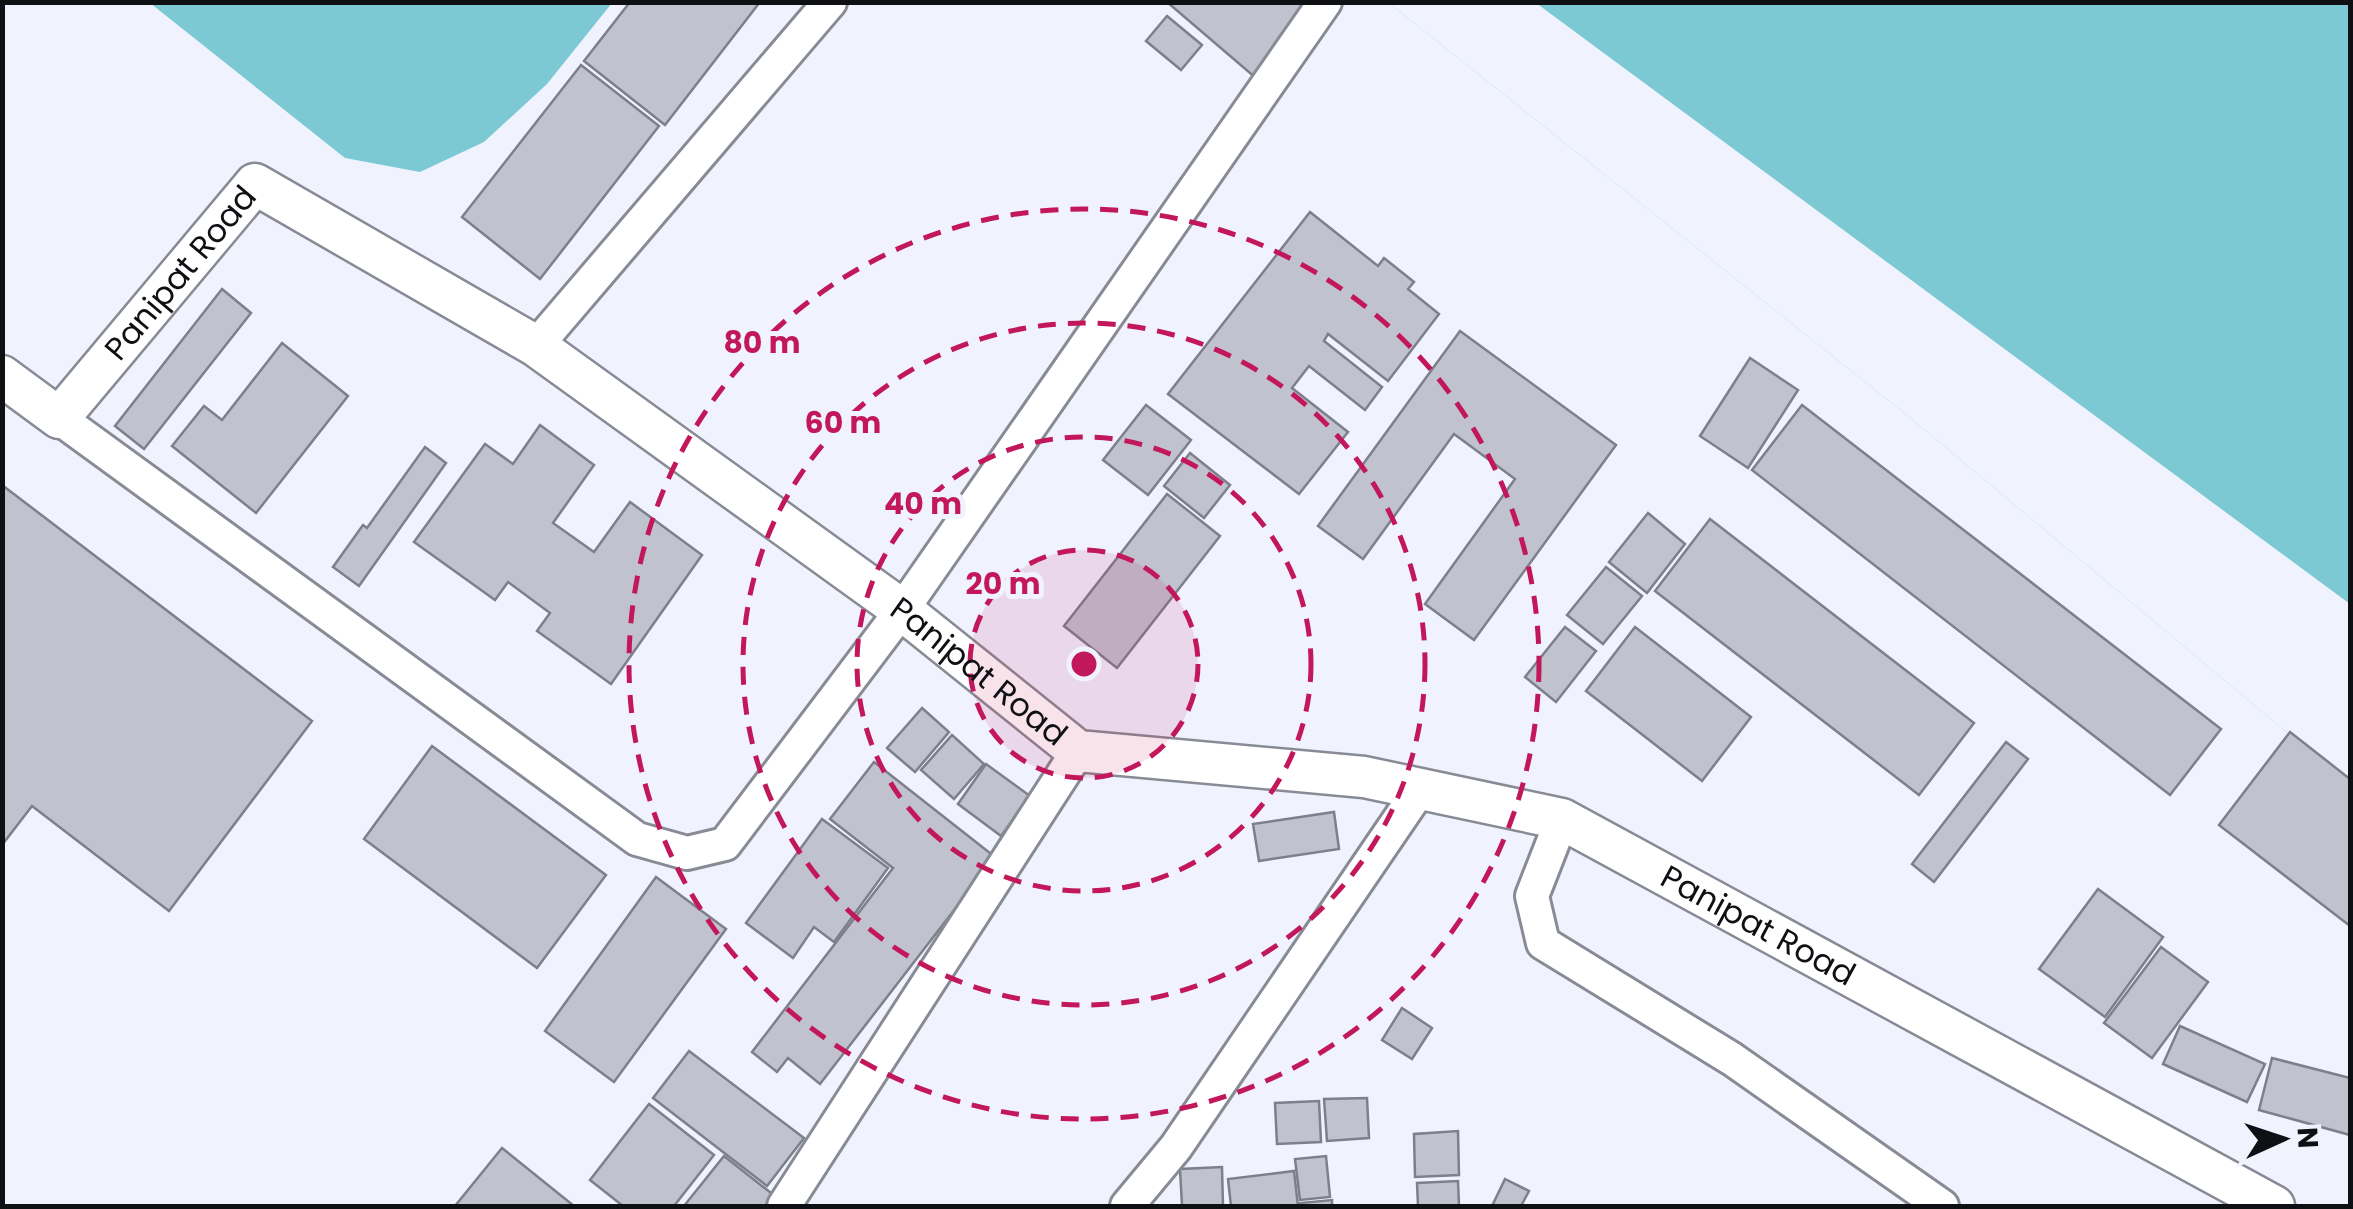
<svg xmlns="http://www.w3.org/2000/svg" width="2353" height="1209" font-family="Poppins,sans-serif">
<style>
.water{fill:#7cc9d4}
.pier{fill:#f0f3fe}
.building{fill:#c0c3ce;stroke:#7d808a;stroke-width:2.5}
.lines{fill:none;stroke-linecap:round;stroke-linejoin:round}
.minor-casing{stroke:#888b95;stroke-width:38}
.tertiary-casing{stroke:#888b95;stroke-width:45}
.minor{stroke:#fff;stroke-width:32}
.tertiary{stroke:#fff;stroke-width:40}
.ring{fill:none;stroke:#c2185b;stroke-width:5;stroke-dasharray:18 12}
.labels{text-anchor:middle;stroke-width:10;stroke-linejoin:round;paint-order:stroke}
.street-label{font-size:32px;fill:#0f1014;stroke:#f0f3fe}
.centre{fill:#c2185b;stroke:#f0f3fe;stroke-width:5}
.ring-label{font-size:30px;text-anchor:middle;font-weight:bold;fill:#c2185b;stroke:#f0f3fe;stroke-width:10;stroke-linejoin:round;paint-order:stroke}
</style>
<rect width="100%" height="100%" fill="#f0f3fe"/>
<!-- water -->
<g class="water">
<path d="M150 3H612L547 84 484 142 420 172 345 158Z"/>
<path d="M1389 3H2350V785L1913 420Z"/>
</g>
<!-- pier -->
<path class="pier" d="M1389 3H1536L2350 604V785L1913 420Z"/>
<!-- building -->
<g class="building">
<path d="M630 2H760L665 125 584 61Z"/>
<path d="M1167 2H1299L1312 13 1257 79Z"/>
<path d="M1167 16 1202 45 1181 70 1146 41Z"/>
<path d="M581 65 659 126 540 279 462 217Z"/>
<path d="M1310 212 1378 266 1384 258 1414 282 1408 289 1439 314 1388 381 1328 334 1324 341 1382 387 1365 410 1309 366 1292 388 1348 432 1299 494 1168 394Z"/>
<path d="M222 289 251 313 144 449 115 426Z"/>
<path d="M1460 331 1616 445 1474 640 1425 604 1515 479 1454 434 1363 559 1318 526Z"/>
<path d="M282 343 348 396 256 513 172 446 204 406 222 420Z"/>
<path d="M1750 358 1798 390 1748 468 1700 436Z"/>
<path d="M1146 405 1191 440 1148 495 1103 460Z"/>
<path d="M1802 405 2221 729 2170 795 1752 470Z"/>
<path d="M540 425 594 465 553 523 594 552 630 502 702 555 611 684 537 631 550 613 508 582 495 600 414 542 485 444 513 464Z"/>
<path d="M425 447 446 463 359 586 333 567 363 525 367 528Z"/>
<path d="M1190 453 1230 485 1204 518 1164 486Z"/>
<path d="M2 485 312 721 169 911 32 806 2 845Z"/>
<path d="M1167 494 1220 536 1117 668 1064 626Z"/>
<path d="M1648 513 1685 544 1647 593 1609 562Z"/>
<path d="M1710 519 1974 723 1919 795 1655 591Z"/>
<path d="M1606 567 1642 596 1603 644 1567 615Z"/>
<path d="M1565 627 1596 651 1556 702 1525 677Z"/>
<path d="M1635 627 1751 717 1702 781 1586 691Z"/>
<path d="M922 708 949 732 915 772 887 748Z"/>
<path d="M2290 732 2350 779V926L2219 825Z"/>
<path d="M952 735 984 764 954 799 921 770Z"/>
<path d="M2006 742 2028 759 1934 882 1912 864Z"/>
<path d="M432 746 606 875 537 968 364 839Z"/>
<path d="M874 762 995 857 820 1084 788 1058 777 1072 752 1052 893 868 830 819Z"/>
<path d="M986 764 1030 796 1001 836 958 804Z"/>
<path d="M1334 812 1339 849 1259 861 1253 824Z"/>
<path d="M822 819 888 868 834 942 814 927 793 958 746 923Z"/>
<path d="M656 877 726 929 614 1082 545 1031Z"/>
<path d="M2098 889 2163 937 2105 1017 2039 969Z"/>
<path d="M2161 947 2208 982 2152 1058 2104 1023Z"/>
<path d="M1402 1008 1432 1028 1412 1059 1382 1040Z"/>
<path d="M2180 1026 2265 1064 2247 1102 2163 1064Z"/>
<path d="M689 1051 804 1138 767 1186 653 1098Z"/>
<path d="M2272 1058 2350 1078V1135L2259 1110Z"/>
<path d="M1367 1098 1369 1138 1327 1141 1324 1099Z"/>
<path d="M1319 1101 1321 1142 1277 1144 1275 1103Z"/>
<path d="M649 1104 714 1155 674 1206H623L590 1180Z"/>
<path d="M1458 1131 1459 1175 1415 1177 1414 1134Z"/>
<path d="M502 1148 574 1206H455Z"/>
<path d="M724 1156 776 1197 769 1206H684Z"/>
<path d="M1326 1156 1330 1197 1300 1200 1295 1159Z"/>
<path d="M1222 1167 1223 1206H1182L1180 1169Z"/>
<path d="M1294 1171 1298 1206H1231L1228 1179Z"/>
<path d="M1505 1179 1529 1191 1521 1206H1492Z"/>
<path d="M1458 1181 1459 1206H1418L1417 1183Z"/>
<path d="M1332 1200V1206H1301L1300 1203Z"/>
</g>
<g class="lines">
<!-- minor casing -->
<g class="minor-casing">
<g id="minor">
<path d="M536 346 830 2"/>
<path d="M59 418 637 839 687 853 725 844 902 610 1325 2"/>
<path d="M1562 819 1532 896 1543 943 1732 1059 1942 1206"/>
<path d="M784 1206 1078 751"/>
<path d="M1127 1206 1176 1147 1420 789"/>
</g>
</g>
<!-- tertiary casing -->
<g class="tertiary-casing">
<g id="tertiary">
<path id="s1" d="M2 376 59 418 255 184 536 346 902 610 1078 751 1364 777 1562 819 2274 1206"/>
</g>
</g>
<!-- minor -->
<use href="#minor" class="minor"/>
<!-- tertiary -->
<use href="#tertiary" class="tertiary"/>
</g>
<!-- distance rings -->
<circle cx="1084" cy="664" r="114" fill="#c2185b" fill-opacity=".12"/>
<g class="ring">
<circle cx="1084" cy="664" r="114"/>
<circle cx="1084" cy="664" r="227"/>
<circle cx="1084" cy="664" r="341"/>
<circle cx="1084" cy="664" r="455"/>
</g>
<g class="labels">
<!-- street labels -->
<g class="street-label">
<text dy="11" stroke="none"><textPath href="#s1" startOffset="260">Panipat Road</textPath></text>
<text dy="11" stroke="none"><textPath href="#s1" startOffset="1250">Panipat Road</textPath></text>
<text dy="11" stroke="none"><textPath href="#s1" startOffset="2090">Panipat Road</textPath></text>
</g>
</g>
<circle cx="1084" cy="664" r="15" class="centre"/>
<g class="ring-label">
<text x="762" y="353">80 m</text>
<text x="843" y="433">60 m</text>
<text x="923" y="514">40 m</text>
<text x="1003" y="594">20 m</text>
</g>
<!-- border -->
<rect width="2353" height="1209" fill="none" stroke="#0f1014" stroke-width="10"/>
<!-- north arrow -->
<g transform="translate(2283 1139) rotate(87)" stroke="#f0f3fe" stroke-width="8" paint-order="stroke">
<path d="M0-8L18 38L0 25L-18 38Z" fill="#0f1014"/>
<text y="-15" font-size="28" font-weight="bold" text-anchor="middle" fill="#0f1014">N</text>
</g>
</svg>
